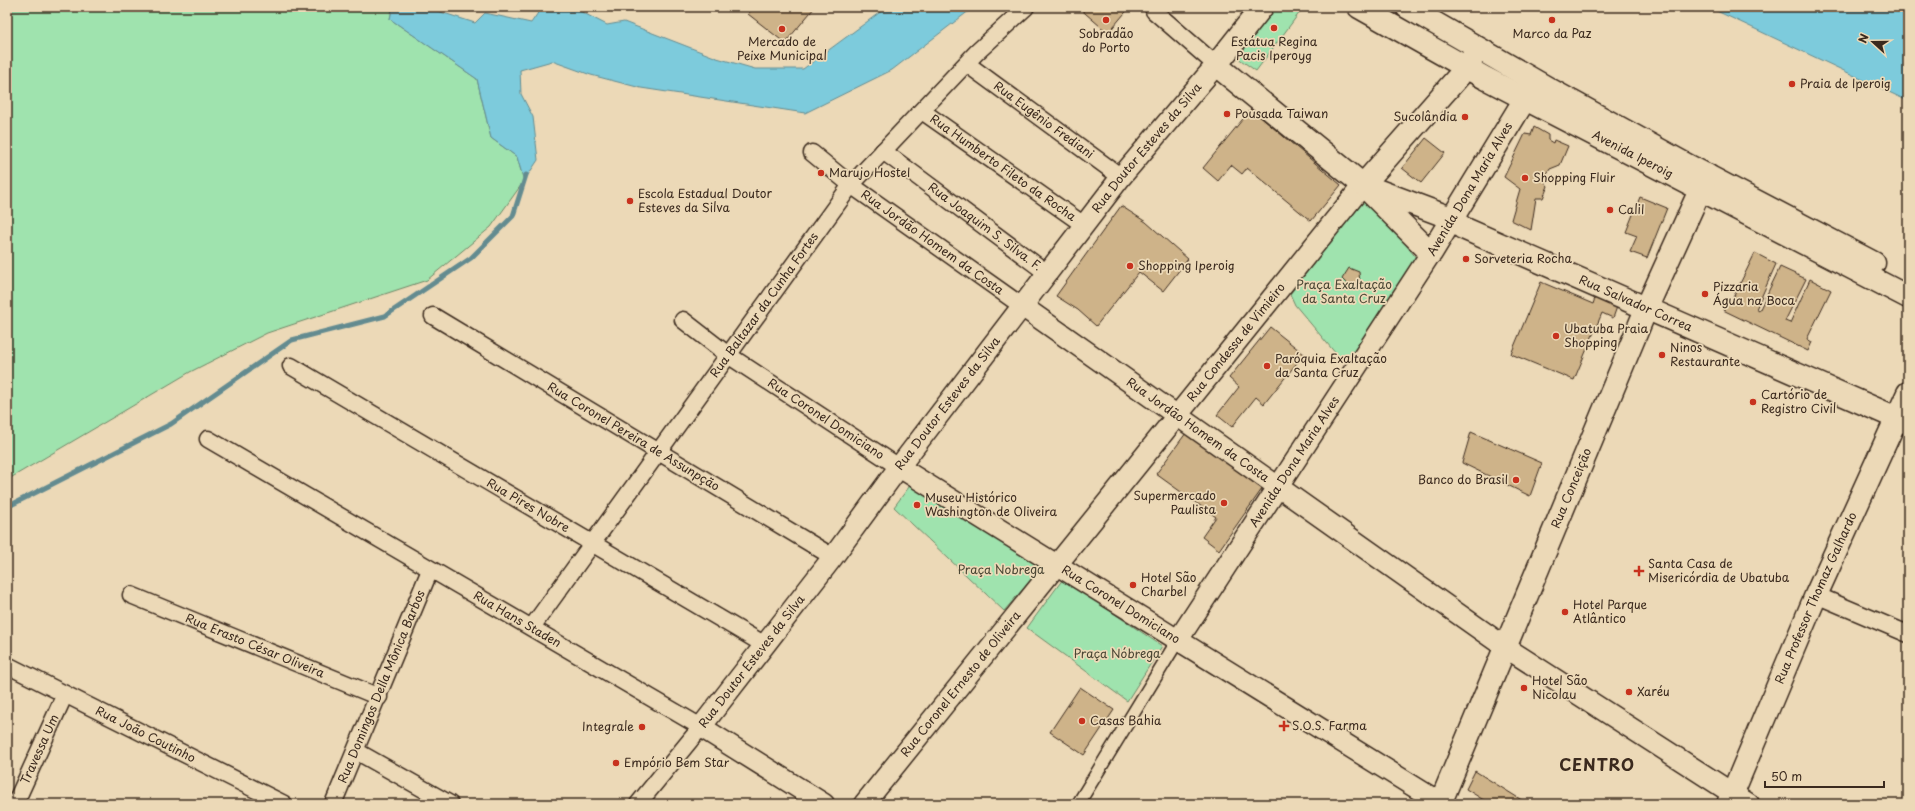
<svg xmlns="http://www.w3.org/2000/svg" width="1915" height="811" font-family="'Playpen Sans',sans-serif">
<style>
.green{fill:#9fe3ae;stroke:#6d8666}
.water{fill:#7dcbdc;stroke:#638b90}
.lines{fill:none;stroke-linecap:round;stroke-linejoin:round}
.stream{stroke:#638b90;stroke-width:5}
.building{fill:#ceb389;stroke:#3b2a1e}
.pedestrian-casing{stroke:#3b2a1e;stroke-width:15}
.minor-casing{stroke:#3b2a1e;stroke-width:19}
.tertiary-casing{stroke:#3b2a1e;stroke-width:23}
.secondary-casing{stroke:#3b2a1e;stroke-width:25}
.pedestrian{stroke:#ecd9b7;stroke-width:12}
.minor{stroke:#ecd9b7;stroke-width:16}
.tertiary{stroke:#ecd9b7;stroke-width:20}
.secondary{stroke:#ecd9b7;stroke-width:22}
.poi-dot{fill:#c8321e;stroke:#ecd9b7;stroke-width:1.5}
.labels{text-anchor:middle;stroke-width:3.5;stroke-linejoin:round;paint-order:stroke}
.poi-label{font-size:12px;fill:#3b2a1e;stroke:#ecd9b7;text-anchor:start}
.street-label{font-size:12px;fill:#3b2a1e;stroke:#ecd9b7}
.park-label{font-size:12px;fill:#4a4634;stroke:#ecd9b7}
.district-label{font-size:16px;font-weight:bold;letter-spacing:1px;fill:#3b2a1e;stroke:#ecd9b7}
</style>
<rect width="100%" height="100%" fill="#ecd9b7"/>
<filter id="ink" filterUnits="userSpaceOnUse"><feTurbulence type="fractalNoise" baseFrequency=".025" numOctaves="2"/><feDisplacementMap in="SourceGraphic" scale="8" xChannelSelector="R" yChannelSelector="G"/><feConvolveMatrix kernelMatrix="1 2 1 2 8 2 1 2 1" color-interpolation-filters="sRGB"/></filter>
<g filter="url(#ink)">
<!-- green -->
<g class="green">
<path d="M7 7H389L392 10 390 19 477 79 491 138 517 157 524 181 491 227 427 280 267 333 190 372 7 480Z"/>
<path d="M1275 7H1294L1300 12 1256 71 1238 58Z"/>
<path d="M1361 202H1373L1417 259 1349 359 1342 361 1295 305 1290 294Z"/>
<path d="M912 483 1045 564 1004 611 894 507Z"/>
<path d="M1063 579 1162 646 1127 701 1027 628Z"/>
</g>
<!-- water -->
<g class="water">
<path d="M389 7H425L475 23 485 13 531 23 542 7H572L607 25 624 22 717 58 755 69H803L887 7H974L892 70 805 113 641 88 591 75 552 61 520 70 521 94 533 117 538 160 524 181 517 157 491 138 477 79 390 19 392 10Z"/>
<path d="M1708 7H1908V101L1736 20Z"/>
</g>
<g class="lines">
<!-- stream -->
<path class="stream" d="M7 507 171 424 292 340 385 316 471 258 513 216 526 175"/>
</g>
<!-- building -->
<g class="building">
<path d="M754 7H815L785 43 748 14Z"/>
<path d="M1078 7H1130L1108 33Z"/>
<path d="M1251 109 1341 185 1311 221 1247 168 1242 174 1231 165 1218 181 1203 168Z"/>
<path d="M1534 127 1548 135V140L1553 143 1554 140 1568 146 1560 165 1550 169 1543 180 1548 186 1543 198H1536L1531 230 1511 220 1520 189 1504 177 1525 134 1531 135Z"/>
<path d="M1426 138 1445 153 1421 183 1402 168Z"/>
<path d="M1640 197 1667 208 1647 258 1630 252 1637 236 1626 232Z"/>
<path d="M1121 206 1146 222 1188 259 1163 291 1139 272 1096 326 1078 310 1056 296Z"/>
<path d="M1755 253 1776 264 1756 309 1759 311 1780 267 1806 279 1785 321 1790 323 1810 279 1831 290 1807 339 1812 342 1808 351 1723 310 1726 302 1730 304Z"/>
<path d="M1349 268 1359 272 1360 283 1349 286 1342 279Z"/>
<path d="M1541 282 1593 304 1596 295 1618 304 1613 318 1602 313 1574 380 1511 354Z"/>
<path d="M1270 327 1304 354 1264 404 1256 397 1232 427 1217 415 1239 387 1229 378Z"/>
<path d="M1471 432 1542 463 1530 496 1462 463Z"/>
<path d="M1186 433 1262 489 1219 550 1202 537 1216 517 1156 474Z"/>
<path d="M1080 687 1114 710 1084 755 1050 732Z"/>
<path d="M1475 771 1528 804H1490L1466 789Z"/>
</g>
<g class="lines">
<!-- pedestrian casing -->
<g class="pedestrian-casing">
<path id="pedestrian" d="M1078 804 1178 640"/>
</g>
<!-- minor casing -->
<g class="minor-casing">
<g id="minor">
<path d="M1154 11 1216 65"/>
<path id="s1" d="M967 64 1121 177"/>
<path id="s2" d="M922 111 1084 225"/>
<path id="s3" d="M883 151 1047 273"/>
<path id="s4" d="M812 153 851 185 1022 306"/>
<path id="s5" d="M433 316 833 557"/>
<path id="s6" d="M683 320 728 355 899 467"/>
<path id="s7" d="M291 366 765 645"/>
<path id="s8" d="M208 439C372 536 537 630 701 727L638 804"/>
<path id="s9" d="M131 595 379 697"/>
<path d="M1816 595 1908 634"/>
<path id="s10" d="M532 627 851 185 976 53 1026 7"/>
<path id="s11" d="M7 665 284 804"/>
<path d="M356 751 450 804"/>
<path id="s12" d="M15 804 65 694"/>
<path id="s13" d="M333 804 430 570"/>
</g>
</g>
<!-- tertiary casing -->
<g class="tertiary-casing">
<g id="tertiary">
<path id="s14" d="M1022 306 1505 647 1749 804"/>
<path id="s15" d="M899 467 1442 804"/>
<path id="s16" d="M1178 640 1431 253"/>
<path id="s17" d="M824 804 701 727 833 557 899 467 1121 177 1216 65"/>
<path id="s18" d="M864 804 1363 185"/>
</g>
</g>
<!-- secondary casing -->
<g class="secondary-casing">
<g id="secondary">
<path d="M1262 7 1216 65 1363 185 1431 253 1525 99"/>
<path id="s19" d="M1359 7 1485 78 1908 297"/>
<path d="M1407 7 1551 90 1685 164 1874 263"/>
<path id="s20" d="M1363 185 1451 218 1463 228 1908 423"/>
<path d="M1363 185 1459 76 1473 57"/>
<path id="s21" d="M1440 804 1647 307 1707 175"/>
<path id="s22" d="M1728 804 1816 595 1908 393"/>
</g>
</g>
<!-- pedestrian -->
<use href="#pedestrian" class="pedestrian"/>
<!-- minor -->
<use href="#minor" class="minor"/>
<!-- tertiary -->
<use href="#tertiary" class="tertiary"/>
<!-- secondary -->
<use href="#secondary" class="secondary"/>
</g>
</g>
<!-- markers -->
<g class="poi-dot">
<circle cx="1106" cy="20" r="4"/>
<circle cx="1552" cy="20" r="4"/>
<circle cx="1274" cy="28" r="4"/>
<circle cx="782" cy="29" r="4"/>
<circle cx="1792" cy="84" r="4"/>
<circle cx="1227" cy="114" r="4"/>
<circle cx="1465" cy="117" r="4"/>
<circle cx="821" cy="173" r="4"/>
<circle cx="1525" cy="178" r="4"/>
<circle cx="630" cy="201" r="4"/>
<circle cx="1610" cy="210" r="4"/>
<circle cx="1466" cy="259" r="4"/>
<circle cx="1130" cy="266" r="4"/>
<circle cx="1705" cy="294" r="4"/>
<circle cx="1556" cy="336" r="4"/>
<circle cx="1662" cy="355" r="4"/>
<circle cx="1267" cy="366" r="4"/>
<circle cx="1753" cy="402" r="4"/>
<circle cx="1516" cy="480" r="4"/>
<circle cx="1224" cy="503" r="4"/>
<circle cx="917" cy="505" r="4"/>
<path d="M1637 565h4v4h4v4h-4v4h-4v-4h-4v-4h4z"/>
<circle cx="1133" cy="585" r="4"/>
<circle cx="1565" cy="612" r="4"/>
<circle cx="1524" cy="688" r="4"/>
<circle cx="1629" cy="692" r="4"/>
<circle cx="1082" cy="721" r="4"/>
<path d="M1282 720h4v4h4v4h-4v4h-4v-4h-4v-4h4z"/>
<circle cx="642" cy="727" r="4"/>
<circle cx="616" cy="763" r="4"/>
</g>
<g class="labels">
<!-- poi labels -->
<g class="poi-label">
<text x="1106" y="38" text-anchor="middle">Sobradão<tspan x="1106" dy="14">do Porto</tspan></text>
<text x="1552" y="38" text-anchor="middle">Marco da Paz</text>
<text x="782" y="46" text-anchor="middle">Mercado de<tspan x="782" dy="14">Peixe Municipal</tspan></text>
<text x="1274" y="46" text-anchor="middle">Estátua Regina<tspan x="1274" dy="14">Pacis Iperoyg</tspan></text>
<text x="1800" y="88">Praia de Iperoig</text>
<text x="1235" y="118">Pousada Taiwan</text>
<text x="1457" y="121" text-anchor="end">Sucolândia</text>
<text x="829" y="177">Marujo Hostel</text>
<text x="1533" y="182">Shopping Fluir</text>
<text x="638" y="198">Escola Estadual Doutor<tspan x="638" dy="14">Esteves da Silva</tspan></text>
<text x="1618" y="214">Calil</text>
<text x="1474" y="263">Sorveteria Rocha</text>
<text x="1138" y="270">Shopping Iperoig</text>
<text x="1713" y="291">Pizzaria<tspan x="1713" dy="14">Água na Boca</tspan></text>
<text x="1564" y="333">Ubatuba Praia<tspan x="1564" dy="14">Shopping</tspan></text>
<text x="1670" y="352">Ninos<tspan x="1670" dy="14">Restaurante</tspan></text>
<text x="1275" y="363">Paróquia Exaltação<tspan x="1275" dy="14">da Santa Cruz</tspan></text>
<text x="1761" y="399">Cartório de<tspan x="1761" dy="14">Registro Civil</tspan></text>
<text x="1508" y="484" text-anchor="end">Banco do Brasil</text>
<text x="1216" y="500" text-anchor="end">Supermercado<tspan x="1216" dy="14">Paulista</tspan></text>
<text x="925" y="502">Museu Histórico<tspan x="925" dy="14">Washington de Oliveira</tspan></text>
<text x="1648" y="568">Santa Casa de<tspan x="1648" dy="14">Misericórdia de Ubatuba</tspan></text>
<text x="1141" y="582">Hotel São<tspan x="1141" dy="14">Charbel</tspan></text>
<text x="1573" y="609">Hotel Parque<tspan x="1573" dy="14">Atlântico</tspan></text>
<text x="1532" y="685">Hotel São<tspan x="1532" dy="14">Nicolau</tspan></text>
<text x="1637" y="696">Xaréu</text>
<text x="1090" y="725">Casas Bahia</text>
<text x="1292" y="730">S.O.S. Farma</text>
<text x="634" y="731" text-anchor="end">Integrale</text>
<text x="624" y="767">Empório Bem Star</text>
</g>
<!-- street labels -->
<g class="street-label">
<text dy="4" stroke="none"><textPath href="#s1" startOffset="95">Rua Eugênio Frediani</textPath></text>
<text dy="4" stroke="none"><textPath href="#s17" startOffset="876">Rua Doutor Esteves da Silva</textPath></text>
<text dy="4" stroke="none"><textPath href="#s19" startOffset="311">Avenida Iperoig</textPath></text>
<text dy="4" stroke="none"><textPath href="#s2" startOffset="99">Rua Humberto Fileto da Rocha</textPath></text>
<text transform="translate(1470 189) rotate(-59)" y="4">Avenida Dona Maria Alves</text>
<text dy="4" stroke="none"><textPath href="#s3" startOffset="127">Rua Joaquim S. Silva. F.</textPath></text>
<text dy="4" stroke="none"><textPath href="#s4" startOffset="150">Rua Jordão Homem da Costa</textPath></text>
<text dy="4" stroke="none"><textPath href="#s20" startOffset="298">Rua Salvador Correa</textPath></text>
<text dy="4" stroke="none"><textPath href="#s10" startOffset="397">Rua Baltazar da Cunha Fortes</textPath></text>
<text dy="4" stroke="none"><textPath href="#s18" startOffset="593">Rua Condessa de Vimieiro</textPath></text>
<text dy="4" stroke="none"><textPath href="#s17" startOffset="552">Rua Doutor Esteves da Silva</textPath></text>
<text dy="4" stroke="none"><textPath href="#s6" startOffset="174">Rua Coronel Domiciano</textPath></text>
<text dy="4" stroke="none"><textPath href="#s14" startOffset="215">Rua Jordão Homem da Costa</textPath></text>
<text dy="4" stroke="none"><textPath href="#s5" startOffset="234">Rua Coronel Pereira de Assunpção</textPath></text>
<text dy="4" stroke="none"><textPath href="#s16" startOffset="213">Avenida Dona Maria Alves</textPath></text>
<text dy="4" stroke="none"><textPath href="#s21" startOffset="342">Rua Conceição</textPath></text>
<text dy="4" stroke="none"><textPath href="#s7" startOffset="275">Rua Pires Nobre</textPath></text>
<text dy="4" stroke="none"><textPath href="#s22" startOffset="224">Rua Professor Thomaz Galhardo</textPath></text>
<text dy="4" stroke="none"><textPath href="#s15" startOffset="261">Rua Coronel Domiciano</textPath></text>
<text dy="4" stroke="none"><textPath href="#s8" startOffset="358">Rua Hans Staden</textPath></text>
<text dy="4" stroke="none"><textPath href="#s9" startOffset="134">Rua Erasto César Oliveira</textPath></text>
<text dy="4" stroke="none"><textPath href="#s17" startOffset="228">Rua Doutor Esteves da Silva</textPath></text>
<text dy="4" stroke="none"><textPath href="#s18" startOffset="154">Rua Coronel Ernesto de Oliveira</textPath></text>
<text dy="4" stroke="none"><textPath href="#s13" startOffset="127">Rua Domingos Della Mônica Barbos</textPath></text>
<text dy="4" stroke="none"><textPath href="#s11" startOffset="155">Rua João Coutinho</textPath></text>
<text dy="4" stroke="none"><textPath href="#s12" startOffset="60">Travessa Um</textPath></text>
</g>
<!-- park labels -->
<g class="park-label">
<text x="1344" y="289">Praça Exaltação<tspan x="1344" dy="14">da Santa Cruz</tspan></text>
<text x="1001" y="574">Praça Nobrega</text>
<text x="1117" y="658">Praça Nóbrega</text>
</g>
<!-- district labels -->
<g class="district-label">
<text x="1597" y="771">CENTRO</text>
</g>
</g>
<!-- margin -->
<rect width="1915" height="811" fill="none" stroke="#ecd9b7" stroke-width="24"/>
<rect x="12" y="12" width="1891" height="787" fill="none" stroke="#3b2a1e" stroke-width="1.5" filter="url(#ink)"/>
<!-- north arrow -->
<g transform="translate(1873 42) rotate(291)" stroke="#ecd9b7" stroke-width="3" paint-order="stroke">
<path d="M0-3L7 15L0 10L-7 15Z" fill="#3b2a1e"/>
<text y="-6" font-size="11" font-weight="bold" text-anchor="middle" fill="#3b2a1e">N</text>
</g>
<!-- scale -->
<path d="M1765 781v6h119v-6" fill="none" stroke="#3b2a1e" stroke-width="2"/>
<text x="1771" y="781" font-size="12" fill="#3b2a1e" stroke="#ecd9b7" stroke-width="3" paint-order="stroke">50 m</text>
</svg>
